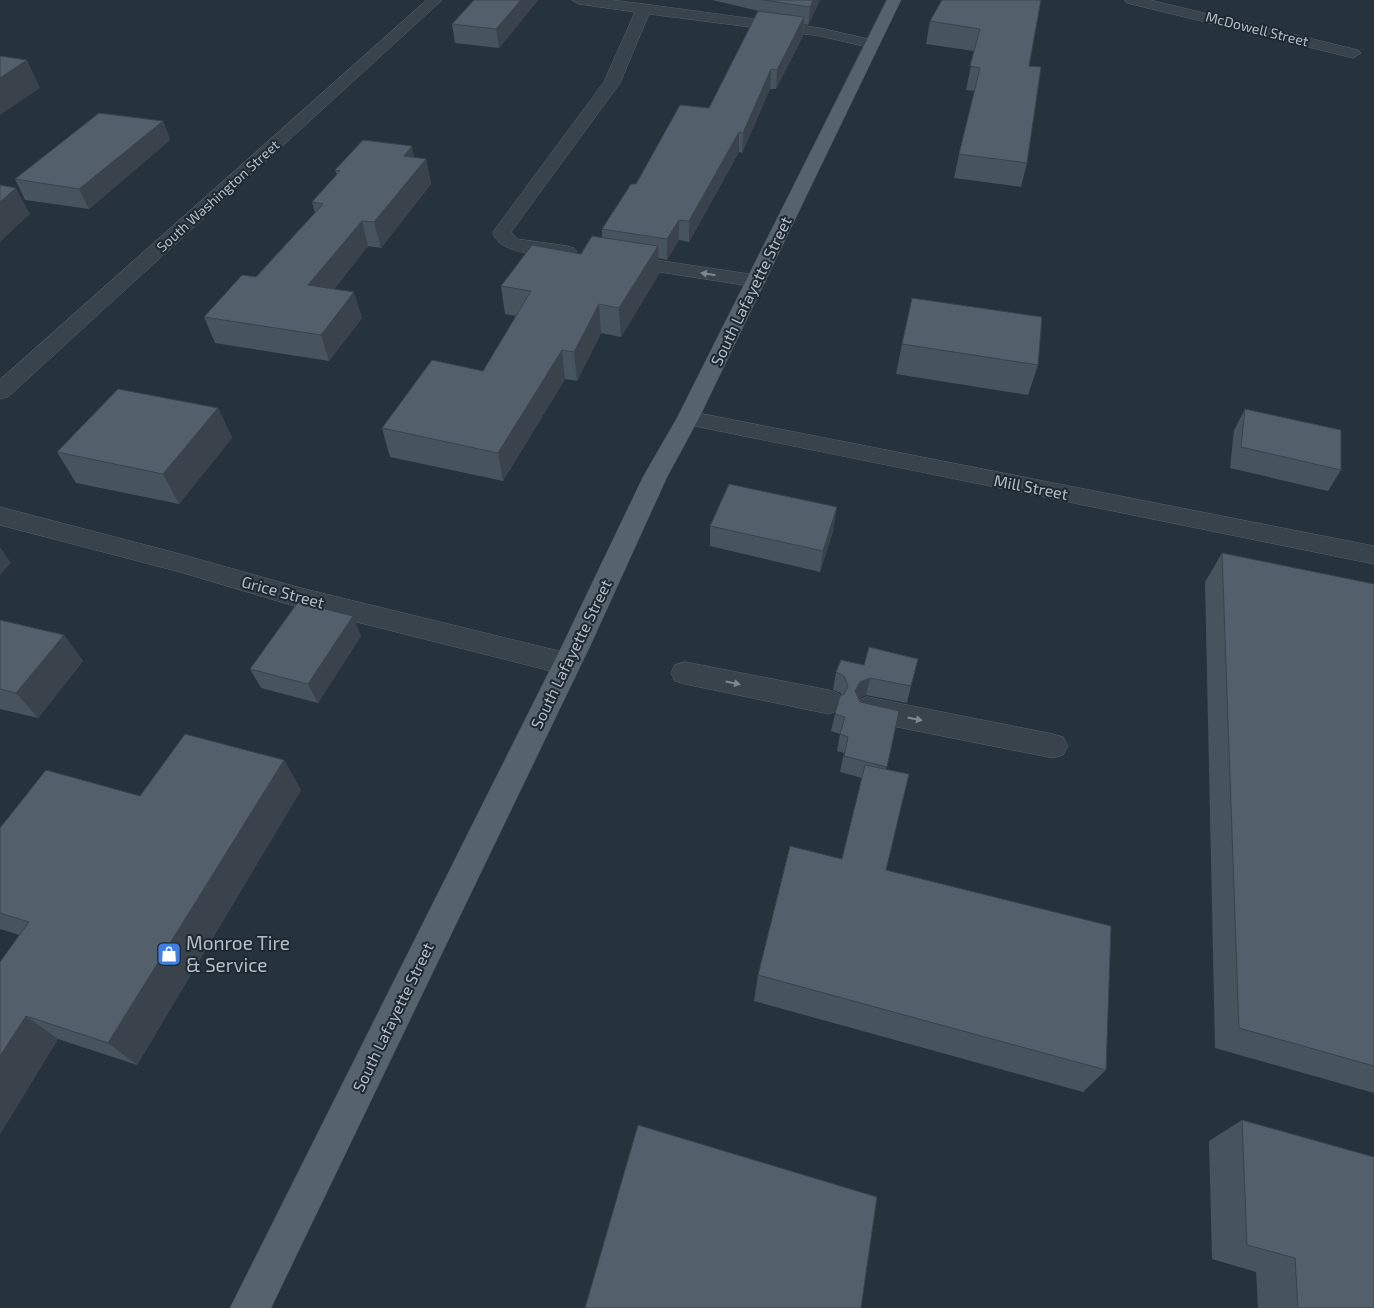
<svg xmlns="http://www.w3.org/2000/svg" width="1374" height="1308" font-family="'Exo 2',sans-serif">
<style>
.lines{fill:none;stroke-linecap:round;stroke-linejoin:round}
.minor-casing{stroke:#57616a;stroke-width:1}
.major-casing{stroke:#454f58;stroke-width:1}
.minor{fill:#39434c;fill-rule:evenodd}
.major{fill:#57636c;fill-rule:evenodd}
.wall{fill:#47535d}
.shaded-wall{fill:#3a434c}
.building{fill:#53606c;stroke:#3a434c}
.oneway{fill:#7d8790}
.labels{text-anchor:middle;stroke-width:4;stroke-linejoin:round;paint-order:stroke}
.far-street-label{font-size:14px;fill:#b5bec7;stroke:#1e2831}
.street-label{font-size:16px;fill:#b5bec7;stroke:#1e2831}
.near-poi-label{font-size:19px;fill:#b5bec7;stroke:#1e2831;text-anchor:start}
</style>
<rect width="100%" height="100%" fill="#26323c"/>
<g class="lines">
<!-- minor casing -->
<g class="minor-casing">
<g id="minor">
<path d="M427 0H442L8 397 0 399V380Z"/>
<path d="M572 0H611L644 4 820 28 877 41 879 44 872 48 820 36 649 14 620 83 511 232 517 239 567 246 574 248 577 252 574 256 567 258C547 255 497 255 493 232L604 82 635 12 579 4Z"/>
<path d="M1125 0H1150L1358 50 1361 53 1353 58 1127 3Z"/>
<path d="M622 255 756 275 763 277 766 281 763 285 756 287 615 265 612 261 615 257Z"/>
<path d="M688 411 1374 546V564L680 423 677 418 680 413Z"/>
<path d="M0 507 180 554 301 588 567 653 577 656 581 664 577 672 567 675 301 608 180 572 0 525Z"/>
<path d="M685 662 829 690 839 694 843 702 839 710 829 714 685 684 675 681 671 673 675 665Z"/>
<path d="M867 697 1053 734 1063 737 1068 746 1063 755 1053 758 867 721 857 717 853 709 857 701Z"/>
</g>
</g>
<!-- major casing -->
<g class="major-casing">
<path id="major" d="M887 0H901L699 418 667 477 591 644 271 1308H230L563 644 643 477 677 418Z"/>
</g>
<!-- minor -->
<use href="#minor" class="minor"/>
<!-- major -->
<use href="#major" class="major"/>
</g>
<!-- wall -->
<g class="wall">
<path d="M538 0 499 48 455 43 452 24Z"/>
<path d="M712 0H820L808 25 804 24 803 36 776 89H770L742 153 739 152 689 242 679 240 667 260 658 258 659 274 621 337 601 333 577 381 565 379 503 481 390 457 382 428 483 371 516 316 505 314 501 286 581 254 602 238V229L636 184 709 108 763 12Z"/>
<path d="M942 0 1029 66 1027 163 1021 187 954 178 959 154 975 91 966 90 974 51 926 44 930 21Z"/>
<path d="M163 121 170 140 89 209 25 200 15 179Z"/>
<path d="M414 157 426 159 431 184 381 248 368 246 334 289 362 318 329 361 215 343 204 317 256 277 315 213 312 202 337 175 335 170Z"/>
<path d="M902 344 1038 365 1028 395 896 374Z"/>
<path d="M218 408 232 438 179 504 76 483 57 452Z"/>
<path d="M1245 409 1341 470 1328 491 1230 468 1234 430Z"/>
<path d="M710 526 834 528 820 572 710 546Z"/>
<path d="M1222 553 1374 584V1093L1215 1048 1205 582Z"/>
<path d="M0 620 64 635 83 661 38 718 0 709Z"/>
<path d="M361 636 318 703 261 688 250 669Z"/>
<path d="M841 660 911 686 907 703 866 695 859 698 860 702 899 711 886 769V870L1106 1070 1083 1092 754 1001 758 975 842 859 862 778 840 772 844 753 837 751 840 734 831 731 835 714 841 695V693L833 690 836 672Z"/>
<path d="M284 760 301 790 137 1065 58 1039 0 1134V962L19 935 0 929V828L140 796Z"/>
<path d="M1242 1120 1374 1308H1258L1256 1272 1212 1259 1209 1141Z"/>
</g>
<!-- shaded-wall -->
<g class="shaded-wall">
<path d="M521 0H538L499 48 496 29Z"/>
<path d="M813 0H820L808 25 810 7Z"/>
<path d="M804 17 803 36 776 89 777 70Z"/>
<path d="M27 60 40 88 0 115V78Z"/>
<path d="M771 69 770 89 742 153 743 133Z"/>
<path d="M163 121 170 140 89 209 79 189Z"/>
<path d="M739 132V152L689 242V221Z"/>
<path d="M412 146 417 170 426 159 431 184 381 248 374 222 404 156Z"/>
<path d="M16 188 30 214 0 242V202Z"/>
<path d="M679 220V240L667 260V239Z"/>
<path d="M362 221 368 246 317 311 308 285Z"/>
<path d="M658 246 659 274 621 337 619 308Z"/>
<path d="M354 292 362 318 329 361 321 335Z"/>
<path d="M599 304 601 333 577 381 574 352Z"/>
<path d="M562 350 565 379 503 481 498 453Z"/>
<path d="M218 408 232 438 179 504 163 474Z"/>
<path d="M837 507 834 528 820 572 823 551Z"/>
<path d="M0 547 11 563 0 575Z"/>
<path d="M353 616 361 636 318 703 308 684Z"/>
<path d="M64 635 83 661 38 718 16 693Z"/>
<path d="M870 678 866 695 856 699 855 691 860 682Z"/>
<path d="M284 760 301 790 137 1065 108 1043Z"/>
<path d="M26 1016 58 1039 0 1134V1056Z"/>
</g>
<!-- building -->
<g class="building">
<path d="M474 0H521L496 29 452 24Z"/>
<path d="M764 0H813L810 7Z"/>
<path d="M942 0H1041L1029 66 1041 67 1027 163 959 154 980 68 970 66 980 29 930 21Z"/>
<path d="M758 11 804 17 777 70 771 69 743 133 739 132 689 221 679 220 667 239 602 229 631 184H636L680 105 709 108Z"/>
<path d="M0 56 27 60 0 78Z"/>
<path d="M99 113 163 121 79 189 15 179Z"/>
<path d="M363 140 412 146 404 156 426 159 374 222 362 221 308 285 354 292 321 335 204 317 242 275 256 277 323 204 312 202 340 171 335 170Z"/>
<path d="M0 185 16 188 0 202Z"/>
<path d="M592 236 658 246 619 308 599 304 574 352 562 350 498 453 382 428 432 360 483 371 531 291 501 286 532 245 581 254Z"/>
<path d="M912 298 1042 317 1038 365 902 344Z"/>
<path d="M118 389 218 408 163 474 57 452Z"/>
<path d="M1245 409 1341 430V470L1241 447Z"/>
<path d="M729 484 837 507 823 551 710 526Z"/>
<path d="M1222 553 1374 584V1066L1239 1028Z"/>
<path d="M298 602 353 616 308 684 250 669Z"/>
<path d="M0 620 64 635 16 693 0 689Z"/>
<path d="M869 647 918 659 911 686 870 678 860 682 855 691 860 702 899 711 887 767 844 756 848 737 840 734 845 717 835 714 840 696 844 694 848 686 844 676 836 672 841 660 864 665Z"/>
<path d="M185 734 284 760 108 1043 26 1016 0 1056V962L29 922 0 913V828L46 770 140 796Z"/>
<path d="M865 765 909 774 886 870 1111 926 1106 1070 758 975 790 846 842 859Z"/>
<path d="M1242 1120 1374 1157V1308H1298L1295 1258 1247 1245Z"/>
<path d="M638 1125 877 1197 861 1308H585Z"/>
</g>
<!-- one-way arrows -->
<defs><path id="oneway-solid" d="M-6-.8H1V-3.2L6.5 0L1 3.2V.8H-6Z" transform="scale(1.25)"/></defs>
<g class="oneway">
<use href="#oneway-solid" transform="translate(708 274) rotate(-171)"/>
<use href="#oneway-solid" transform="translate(733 683) rotate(11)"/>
<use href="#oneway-solid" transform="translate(915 719) rotate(11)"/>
</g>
<!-- icons -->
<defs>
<g id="shop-square" transform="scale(1.25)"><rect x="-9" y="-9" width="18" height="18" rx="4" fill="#3f7fe0" stroke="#1e2831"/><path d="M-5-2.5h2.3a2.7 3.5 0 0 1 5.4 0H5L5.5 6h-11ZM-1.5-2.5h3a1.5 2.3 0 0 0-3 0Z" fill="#fff"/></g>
</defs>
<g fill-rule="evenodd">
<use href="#shop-square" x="169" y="954"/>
</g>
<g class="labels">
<!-- far-street labels -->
<g class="far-street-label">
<text transform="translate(1257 29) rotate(14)" y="5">McDowell Street</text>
<text transform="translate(218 196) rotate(-42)" y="5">South Washington Street</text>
</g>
<!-- street labels -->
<g class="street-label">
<text transform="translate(751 291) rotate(-64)" y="6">South Lafayette Street</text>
<text transform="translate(1031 487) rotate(11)" y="6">Mill Street</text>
<text transform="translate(283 592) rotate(15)" y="6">Grice Street</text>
<text transform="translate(571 654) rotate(-64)" y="6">South Lafayette Street</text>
<text transform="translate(393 1017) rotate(-64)" y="6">South Lafayette Street</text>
</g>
<!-- near-poi labels -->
<g class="near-poi-label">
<text x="186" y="950">Monroe Tire<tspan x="186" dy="22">&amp; Service</tspan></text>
</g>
</g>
</svg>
